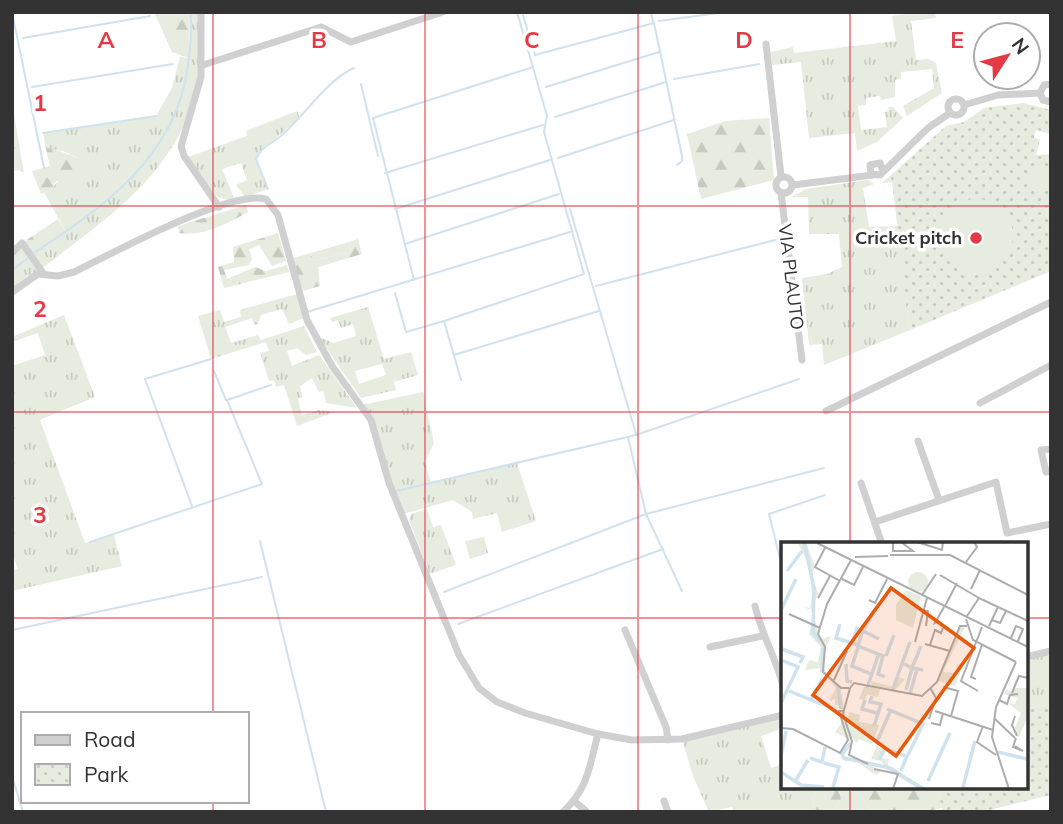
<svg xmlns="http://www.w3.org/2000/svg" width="1063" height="824" font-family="Mulish,sans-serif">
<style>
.grass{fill:url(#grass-tufts);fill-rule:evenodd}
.forest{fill:url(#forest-firs)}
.park{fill:url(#park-dots)}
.garden{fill:#e6ecdf}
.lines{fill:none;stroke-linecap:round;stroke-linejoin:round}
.stream{stroke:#cfe2ee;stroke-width:2}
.minor{stroke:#d0d0d0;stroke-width:7}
.grid{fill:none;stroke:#e63946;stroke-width:2;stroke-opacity:0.55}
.poi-dot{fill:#e63946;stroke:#fff;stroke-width:2.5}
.labels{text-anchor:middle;stroke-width:7;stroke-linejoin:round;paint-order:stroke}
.poi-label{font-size:18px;font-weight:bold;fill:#333;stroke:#fff;text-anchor:end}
.street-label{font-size:18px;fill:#333;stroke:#fff}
.inset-river{fill:none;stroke:#cfe2ee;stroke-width:3.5}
.inset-road{fill:none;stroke:#adadad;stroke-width:2}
.view{fill:#e8590c;fill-opacity:0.15;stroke:#e8590c;stroke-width:3.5}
.inset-edge{fill:none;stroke:#333;stroke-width:3.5}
.grid-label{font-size:23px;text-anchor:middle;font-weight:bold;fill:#e63946;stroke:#fff;stroke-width:7;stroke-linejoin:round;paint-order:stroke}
</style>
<defs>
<pattern id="grass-tufts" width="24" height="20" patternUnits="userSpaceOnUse" patternTransform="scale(1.75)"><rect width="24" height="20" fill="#e6ecdf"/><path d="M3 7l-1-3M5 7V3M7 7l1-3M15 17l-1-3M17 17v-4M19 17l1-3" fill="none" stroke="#c6cbc0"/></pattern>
<pattern id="forest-firs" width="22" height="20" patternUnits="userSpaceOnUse" patternTransform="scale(1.75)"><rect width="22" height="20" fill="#e6ecdf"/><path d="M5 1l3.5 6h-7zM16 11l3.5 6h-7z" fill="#c6cbc0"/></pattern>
<pattern id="park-dots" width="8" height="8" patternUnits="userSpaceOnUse" patternTransform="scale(1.75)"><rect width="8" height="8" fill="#e6ecdf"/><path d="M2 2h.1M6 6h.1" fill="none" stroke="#c6cbc0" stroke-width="1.8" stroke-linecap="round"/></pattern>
</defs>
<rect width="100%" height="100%" fill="#fff"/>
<!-- grass -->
<g class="grass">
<path d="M190 12H201C202 29 205 49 202 66 183 182 95 223 12 292V253L22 243 66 232 44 192H49L78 158 63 151 46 149 43 133 156 116 172 88 180 57 189 58Z"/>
<path d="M919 12H935L936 18 911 21 916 60 928 59 936 63 942 93 907 116 903 106 934 88 932 69 901 72V79L895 80V97L881 100 880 96 866 98V105L858 106 861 130 887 127 885 112 889 111 888 107H893L903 118 877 142 857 151 855 133 809 138 801 62 772 65 771 52 793 47 794 53 896 41 892 16Z"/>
<path d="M297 111 300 118 258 153 256 159 268 189 245 197 236 185 247 180 241 163 222 169 235 200C210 202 198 176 185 158L247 136 246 131Z"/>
<path d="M14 114 24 173 19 170 12 171Z"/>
<path d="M868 180 874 184 863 188 869 227 898 226 910 330 824 365 822 344 809 345 802 278 827 274 842 267 839 234H809L808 197H791L806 189Z"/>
<path d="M297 294 304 318 289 324 282 309 261 315 258 324 254 325 252 318 225 327 231 343 258 335 261 340 304 326 317 352 306 355 297 348 287 351 292 366 319 355 357 408 326 403 323 391 319 392 312 378 300 386 302 397 298 399 302 415 318 410 334 412 297 426 284 385 276 387 274 380 269 381 260 353 269 351 266 342 211 359 198 316 220 310 224 322 241 317 240 310Z"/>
<path d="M368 307 384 359 411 352 418 375 394 382 396 390 361 398 319 337 334 343 356 336 353 324 341 328 338 320 332 322 330 318ZM382 364 386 375 359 384 355 371Z"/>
<path d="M64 315 95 397 40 420 85 543 114 535 122 566 12 591V571L18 569 12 552V366L45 355 38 333 12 342V337Z"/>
<path d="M423 392 434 443 425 462 431 483 517 463 536 521 502 532 497 513 473 519 472 512 453 500 403 514 362 405Z"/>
<path d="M427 509 433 527 441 525 456 565 430 574 409 520 411 514Z"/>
<path d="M484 537 488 553 470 559 465 541Z"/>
<path d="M1051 651V704L1026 709V657Z"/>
<path d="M783 715V728L761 736 771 768 783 764V787H819L812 798 816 812H734L732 807 709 812 693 776 682 739Z"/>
<path d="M850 787 874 812H837L835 808 841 800 840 789Z"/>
</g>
<!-- forest -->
<g class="forest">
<path d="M154 12H190L189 58 172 52Z"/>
<path d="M769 118 774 180 701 199 687 134 726 121Z"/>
<path d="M51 148 78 158 79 170 54 183 53 190 41 194 32 171 50 166 46 149Z"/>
<path d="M246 205 248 212C229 223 202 237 179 233L178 226Z"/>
<path d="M58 219 66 232 25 249 22 243Z"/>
<path d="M278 233 286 261 272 266 259 245 249 249 252 259 249 265 224 270 227 279 255 267 266 271 287 265 289 272 224 288 218 267 234 262 233 247Z"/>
<path d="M358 239 362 254 318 267 320 286 302 291 293 258 311 253 313 261 351 251 349 242Z"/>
<path d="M819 787H844L840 789 841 800 835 808 837 812H816L812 798Z"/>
<path d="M850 787H937L941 804 1026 787 1051 795 943 812 942 808 924 812H874Z"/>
</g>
<!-- park -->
<g class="park">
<path d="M1023 103 1051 110V134L1036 130 1034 137 1040 140 1036 155 1051 154V271L910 330 892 182 882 183 946 126 964 122 984 108Z"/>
<path d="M1051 704V795L981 812H943L937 787H1026V709Z"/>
</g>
<!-- garden -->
<g class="garden">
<path d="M1051 167V188L1029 191 1027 170Z"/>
<circle cx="976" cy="236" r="37"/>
<path d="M349 242 351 251 313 261 311 253Z"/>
</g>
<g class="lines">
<!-- stream -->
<g class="stream">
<path d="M12 12 44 168"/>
<path d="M522 12 535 55 654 23 682 156V161L677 165"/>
<path d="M651 12 653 22"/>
<path d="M659 21 726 12"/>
<path d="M23 38 150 16"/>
<path d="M674 79 759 64"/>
<path d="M361 84 378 156"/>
<path d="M32 87 173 64"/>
<path d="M546 87 659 52"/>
<path d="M555 117 666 82"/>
<path d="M43 133 156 116"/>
<path d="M558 158 674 120"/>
<path d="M385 173 543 125"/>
<path d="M268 189 256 159C260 148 272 143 281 136 305 116 325 81 354 68"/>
<path d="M395 209 550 160"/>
<path d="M570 209 636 434"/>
<path d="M405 244 559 194"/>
<path d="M32 254C104 207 176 157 188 66 190 48 193 30 190 12"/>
<path d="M12 270 28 258"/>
<path d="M414 280 373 118 533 67"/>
<path d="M596 286 779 239"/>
<path d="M395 293 406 332 444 321"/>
<path d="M307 312 570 232"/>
<path d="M454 355 599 311"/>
<path d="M214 371 226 400"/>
<path d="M461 380 444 321 584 274 544 132 547 116 517 12"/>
<path d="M628 437 646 514 824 468"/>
<path d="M396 491 636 435 799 379"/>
<path d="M192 506 145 379 211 359"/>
<path d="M260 541 326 812"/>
<path d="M90 542 262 484 227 400 271 385"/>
<path d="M783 571 769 514 825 495"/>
<path d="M444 592 646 514 682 591"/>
<path d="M458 624 663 549"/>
<path d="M12 630 262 577"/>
<path d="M12 776 23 812"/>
</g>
<!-- minor -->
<g class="minor">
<path d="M201 12V77L181 146 184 156 219 207"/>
<path d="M766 44 781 176"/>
<path d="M203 65 321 27 351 42 443 12"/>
<path d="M1051 84 1044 85 1040 93 1043 100 1051 102"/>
<circle cx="956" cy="107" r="8"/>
<path d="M964 105 998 95 1040 93"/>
<path d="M883 171 880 163 870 165 871 174 880 175 928 128 950 113"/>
<circle cx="784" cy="185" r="8"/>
<path d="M793 185 873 175"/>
<path d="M781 193 802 360"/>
<path d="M12 253 22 243 43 273"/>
<path d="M12 292 38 274 58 276 74 272C111 254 230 189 266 199L278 215 307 320 332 366 371 420 389 483 459 655 479 688 497 702 525 713 598 734 632 740 682 739 783 715"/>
<path d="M980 403 1051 365"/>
<path d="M826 411 1051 302"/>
<path d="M918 441 939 500"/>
<path d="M1051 449 1041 450 1046 472 1051 471"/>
<path d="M861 483 882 544"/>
<path d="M875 522 996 482 1007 533 1051 524"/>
<path d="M755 606C762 636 777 660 783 686"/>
<path d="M625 630 666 727 668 740"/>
<path d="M710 647 762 636"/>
<path d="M1026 657 1051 651"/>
<path d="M574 801 587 812"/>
<path d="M664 801 668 812"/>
<path d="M563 812C589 787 589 767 598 734"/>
</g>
</g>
<!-- grid -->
<path class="grid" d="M213 12V714M425 12V812M638 12V812M850 12V544M12 206H1051M12 412H1051M12 618H783M1026 618H1051M850 787V812M213 801V812"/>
<!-- markers -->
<circle class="poi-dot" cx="976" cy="238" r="7"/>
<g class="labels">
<!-- poi labels -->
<g class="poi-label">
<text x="962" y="244">Cricket pitch</text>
</g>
<!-- street labels -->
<g class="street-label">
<text transform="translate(791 277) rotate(83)" y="6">VIA PLAUTO</text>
</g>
</g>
<!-- overview -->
<g transform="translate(781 542)">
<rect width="247" height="247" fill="#fff"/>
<path d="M16 0H25L34 25 30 33 37 51 32 65 38 98 50 94 41 114V125L59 145 66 182 68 170 79 173 78 180 98 183 91 202 78 197 75 201 71 195V207L69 202 62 214 65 218 74 216 100 229 96 233 91 230 99 237 76 219H64L60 216 69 198 54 190 60 182V164L54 163V157L48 159 55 146 40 126 24 128 28 118 37 120 40 105 28 92 32 75 30 66 27 67 23 65 29 66 31 52 29 24ZM185 83 162 130 177 131 179 126 174 125 184 118 174 144 157 139 179 84ZM117 135 124 137 115 147 121 152 99 146H93L99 147 97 155 86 152 84 158 78 157 83 145H91L90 139 112 145ZM96 204 104 207 97 216 108 217 107 224 147 247H138L103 226 101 219 90 217Z" fill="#e6ecdf"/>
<path d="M125 48 140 54 132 86 115 78V63ZM237 132 233 146H247V174L238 195 233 188 240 171 227 161 234 162 236 156 223 152 225 147 230 150Z" fill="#e6ecdf"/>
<path d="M127 40a10 10 0 1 1 20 0a10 10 0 1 1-20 0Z" fill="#e6ecdf"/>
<path class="inset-river" d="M23 0 33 46 32 91 40 100M6 29 21 9M0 68 15 37M59 82 55 96 77 103 82 89 98 97M83 87 94 67M71 101 76 86 81 89M77 104 102 114 97 132 104 135M77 105 71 124 90 132M1 107 22 115 19 121M105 114 113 93M0 118 17 125 0 161M65 122 66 139 71 140M123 122 131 126 140 104M41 130 42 105M57 145 60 167M86 146 97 114M125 148 131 126 142 128M8 149 50 166M111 149 129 100M129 152 136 127M91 154 89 160 100 162 93 184M30 158 41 137M84 158 81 167 96 171M106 167 142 182 127 213M69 202 61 212 63 216 109 226 142 247M95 202 109 170M217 210 246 217M0 214 5 189M29 216 41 220 44 205M98 218 104 207 126 214 120 229M43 221 58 225 52 245M0 230 20 243 43 245M15 238 27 218M147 239 169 191M186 247 182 245 194 199"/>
<path class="inset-road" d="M112 0V9H132L120 0M136 0 161 8 162 0M36 1 247 105M44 6 34 25 59 39M109 13H169L247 53M74 15 107 14M185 20 196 5 193 0M159 33 198 56M61 37 73 43 82 25M190 47 199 28M141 53 155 32M37 56 49 34M88 58 94 61 106 37M164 64 176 41M140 68 147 69 145 84M8 72 39 86M186 74 198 56 247 79M185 77 192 98 235 120M211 78 219 81 225 69M158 79 154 81 163 65M208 84 217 65M230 96 235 84 242 87 237 99M134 100 146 56M144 102 169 109M149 103 154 88 160 91 162 86M195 137 190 135 201 103M53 138 66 109M162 145 177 149 170 174M68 146H60L42 130 44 105 37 92 46 62 70 18M69 146 73 141 141 154 156 140 179 84H186M69 146 62 172 71 199 68 213 87 222M197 149 180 139 201 85M231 151 238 134 247 136M218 158 226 162 229 153 237 152M154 169 212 188M234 174 231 183 236 194M213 176 234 196M148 177 155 156 150 147M150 181 159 183 162 171M202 184 196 200 215 213M0 186 12 187 59 211 67 198 58 169H63M234 204 242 209 232 205 235 196M93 227 117 232 112 247M228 247 211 195 215 165 235 120"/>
<path class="view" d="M110 46 193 106 115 214 32 153Z"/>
<rect width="247" height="247" class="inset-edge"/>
</g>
<g class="grid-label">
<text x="106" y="48">A</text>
<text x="319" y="48">B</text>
<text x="532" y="48">C</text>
<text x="744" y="48">D</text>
<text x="957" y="48">E</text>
<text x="40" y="111">1</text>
<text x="40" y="317">2</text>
<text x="40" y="523">3</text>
</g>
<!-- border -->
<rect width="1063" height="824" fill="none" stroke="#333333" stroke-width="28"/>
<!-- legend -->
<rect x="21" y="712" width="228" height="91" fill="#ffffff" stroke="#adadad" stroke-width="2"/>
<rect x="35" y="735" width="35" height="10" fill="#d0d0d0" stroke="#adadad" stroke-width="2"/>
<text x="84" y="747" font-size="21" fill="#333333">Road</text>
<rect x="35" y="764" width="35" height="21" fill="url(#park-dots)" stroke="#adadad" stroke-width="2"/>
<text x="84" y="782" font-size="21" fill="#333333">Park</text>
<!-- north arrow -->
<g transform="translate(1007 56) rotate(54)"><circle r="33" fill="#ffffff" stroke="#adadad" stroke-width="2"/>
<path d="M0-5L12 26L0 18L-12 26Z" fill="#e63946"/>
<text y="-10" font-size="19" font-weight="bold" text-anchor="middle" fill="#333333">N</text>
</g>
</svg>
